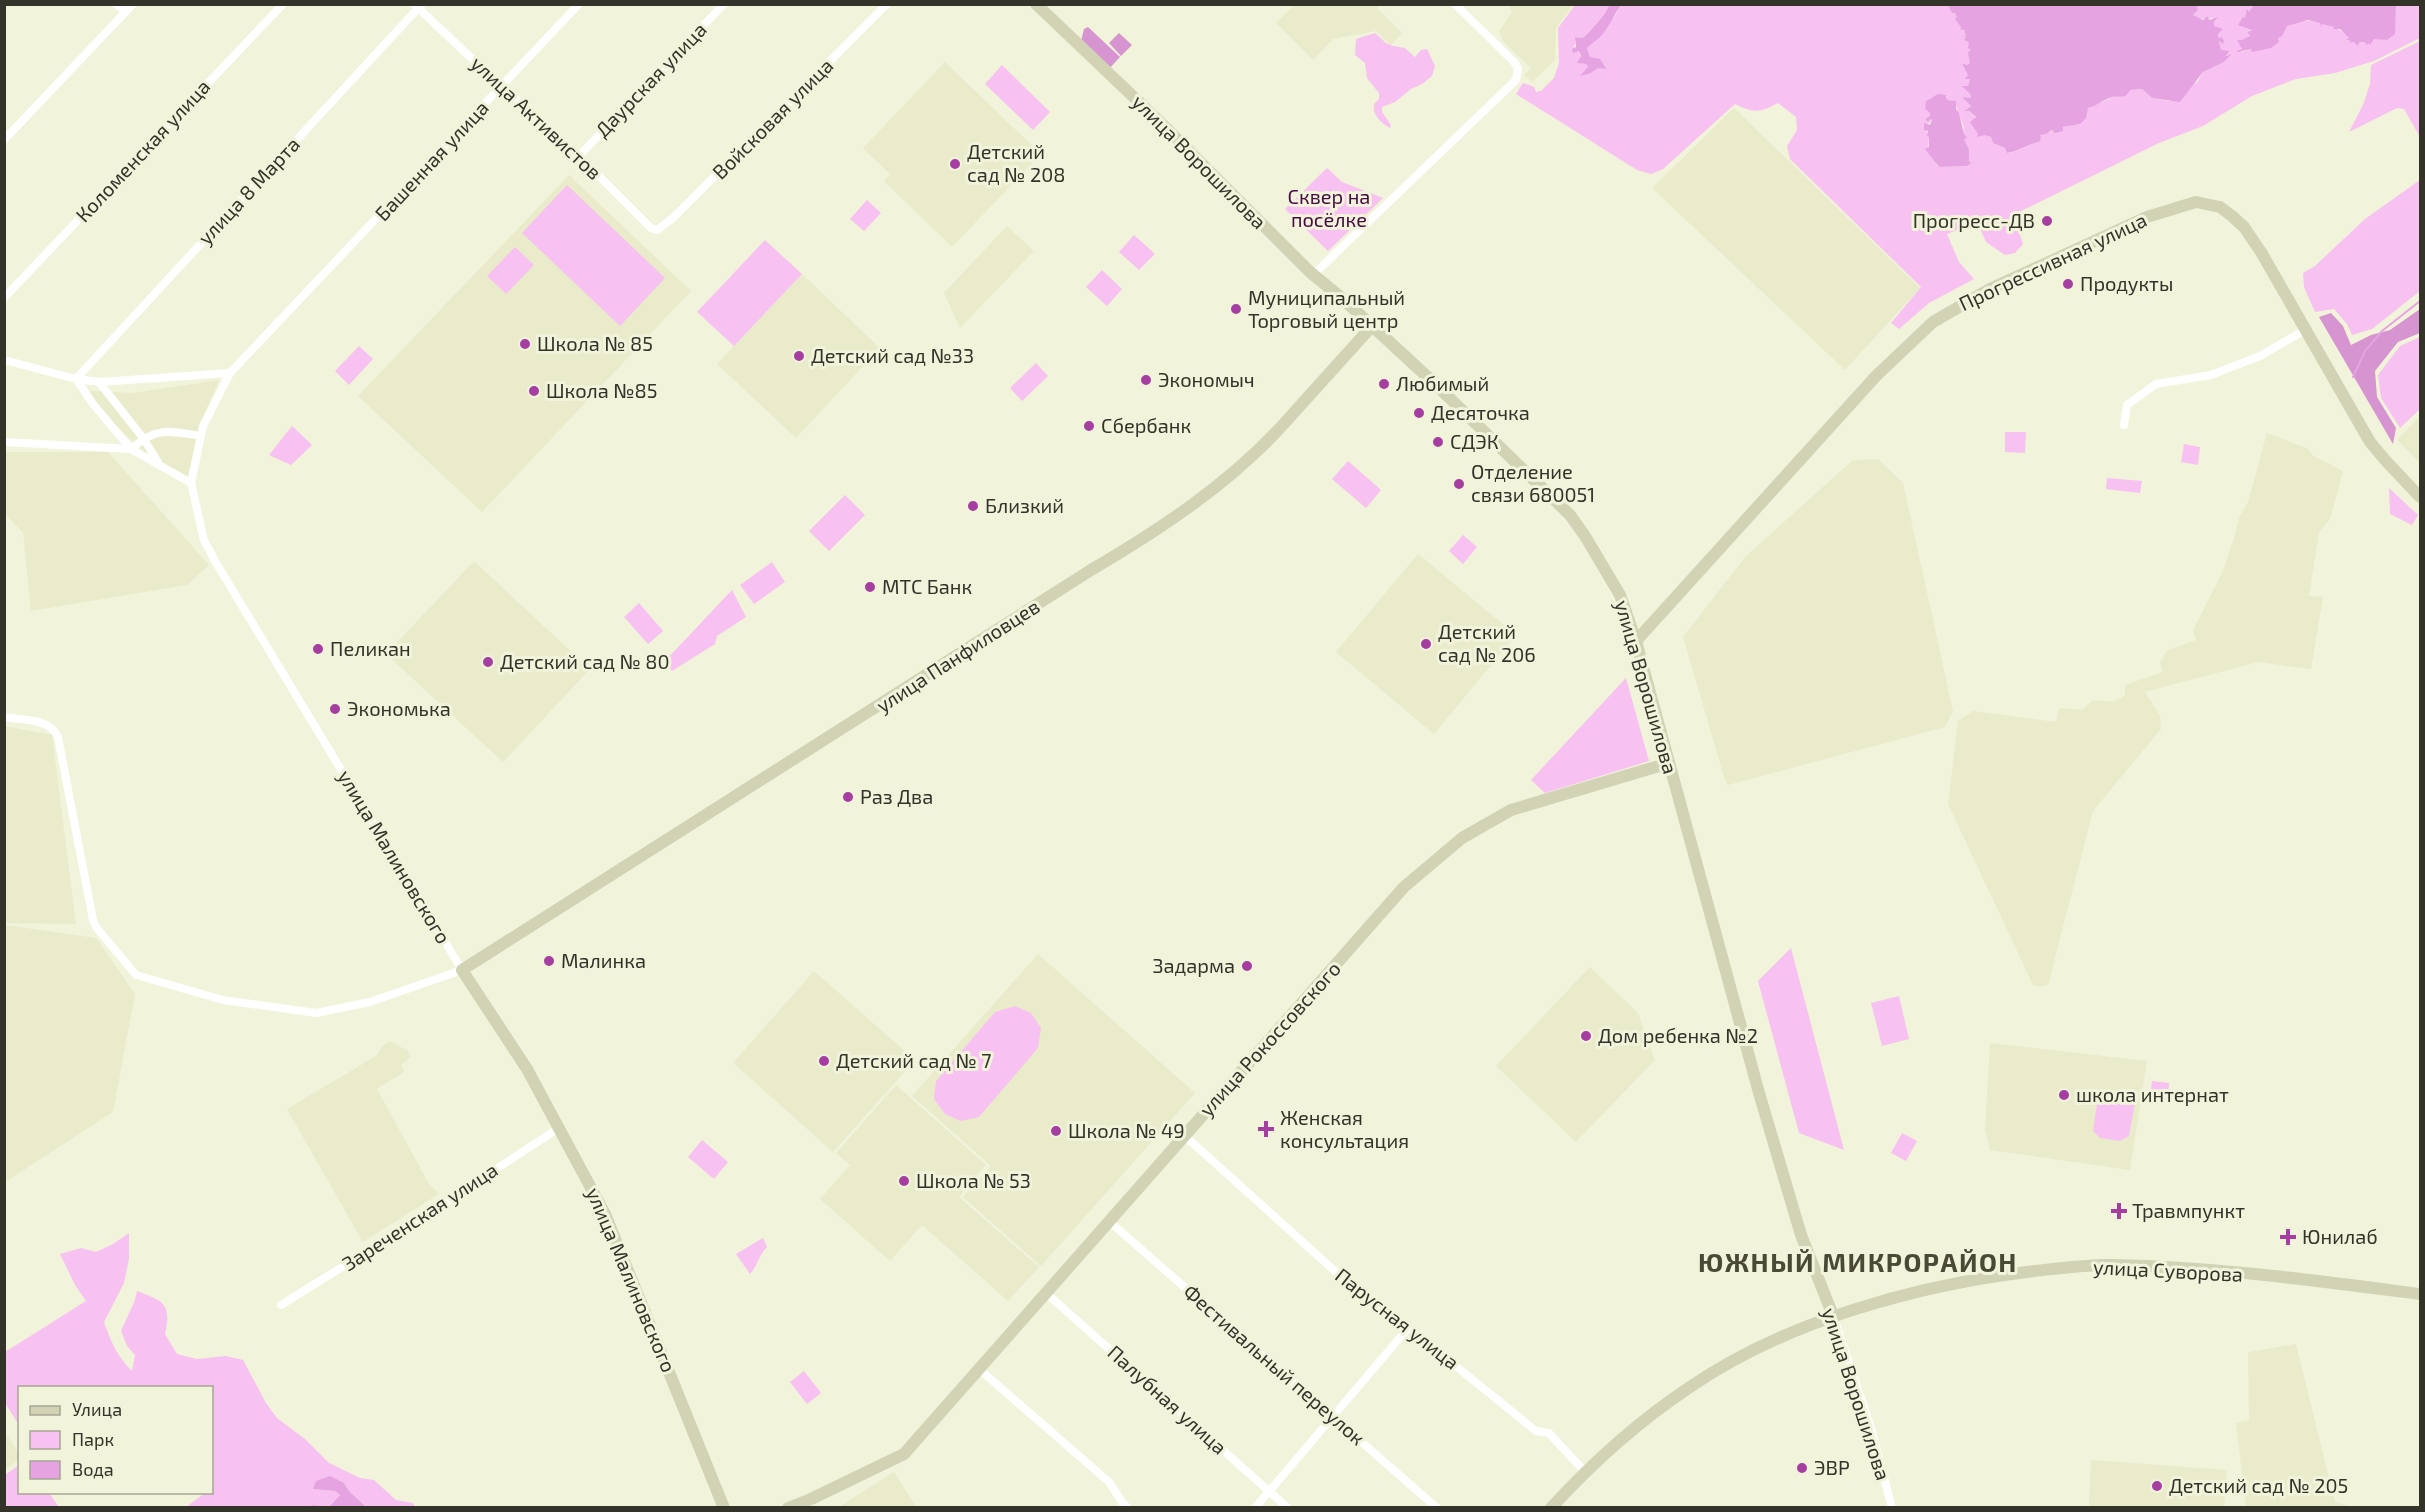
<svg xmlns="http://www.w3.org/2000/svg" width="2425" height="1512" font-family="'Exo 2',sans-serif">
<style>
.built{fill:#e9ebcb}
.green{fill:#f7c1f2;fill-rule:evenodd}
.forest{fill:#d694d1}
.water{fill:#e6a3e1}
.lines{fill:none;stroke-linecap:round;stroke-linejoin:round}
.stream{stroke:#e6a3e1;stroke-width:2}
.street{stroke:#fff;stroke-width:8}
.secondary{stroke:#d2d3b5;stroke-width:12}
.poi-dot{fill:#a63ea2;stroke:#f2f3db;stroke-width:2}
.labels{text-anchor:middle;stroke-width:6;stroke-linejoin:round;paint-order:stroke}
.street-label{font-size:20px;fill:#33332a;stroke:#f2f3db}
.poi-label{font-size:20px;fill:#33332a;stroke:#f2f3db;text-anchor:start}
.park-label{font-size:20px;fill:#460a44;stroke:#f2f3db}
.district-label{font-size:26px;font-weight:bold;letter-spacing:1.5px;fill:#494935;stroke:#f2f3db}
</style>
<rect width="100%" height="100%" fill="#f2f3db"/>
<!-- built -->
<g class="built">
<path d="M1294 5H1380L1377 8 1402 33 1391 45 1376 31 1333 39 1313 60 1276 23Z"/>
<path d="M1509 5H1573L1556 28 1555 60 1532 82 1524 75 1531 68 1503 41 1499 31 1512 12Z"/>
<path d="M945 62 1041 154 952 247 884 181 890 174 863 148Z"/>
<path d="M1734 108 1920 288 1845 370 1652 188Z"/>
<path d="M569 175 691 291 482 512 358 396Z"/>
<path d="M1007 226 1034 251 960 328 944 293Z"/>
<path d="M802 274 880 348 796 438 717 364Z"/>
<path d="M219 380 199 426 188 477 148 455 77 390 133 393Z"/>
<path d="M2420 416V463L2397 440Z"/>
<path d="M2267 433 2309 449 2312 455 2343 471 2330 519 2319 532 2309 596 2323 597 2311 669 2258 662 2145 692 2160 715 2161 729 2093 811 2048 985 2040 987 2033 985 1948 804 1958 721 1973 711 2056 722 2058 710 2061 708 2082 710 2093 700 2114 702 2125 695V685L2163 672 2160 662 2168 650 2196 640 2193 630 2223 571 2235 535 2239 518 2248 502Z"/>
<path d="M4 452H108L209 565 187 585 31 611 23 532 5 515Z"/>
<path d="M1878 459 1903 483 1953 711 1945 727 1728 785 1725 780 1683 637 1746 556 1853 460Z"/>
<path d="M1418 554 1516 635 1434 734 1336 652Z"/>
<path d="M474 561 590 669 503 762 386 654Z"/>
<path d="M4 726 52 735 76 924 5 923Z"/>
<path d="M5 925 96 938 135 994 113 1112 5 1182Z"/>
<path d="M1038 954 1195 1093 1041 1266 963 1197 991 1166 912 1096Z"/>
<path d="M1590 967 1638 1013 1655 1060 1576 1142 1496 1066Z"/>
<path d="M814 971 915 1060 833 1152 733 1063Z"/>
<path d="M389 1041 407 1050 411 1057 401 1065 404 1072 377 1089 429 1184 439 1194 363 1242 287 1109 376 1056 383 1046Z"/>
<path d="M1990 1043 2147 1061 2130 1170 1990 1150 1985 1130Z"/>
<path d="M896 1085 986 1165 959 1197 1039 1267 1008 1301 922 1225 890 1261 820 1199 850 1165 836 1153Z"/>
<path d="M2296 1344 2335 1502 2353 1507H2246L2236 1423 2249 1420 2248 1352Z"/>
<path d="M5 1432 20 1455 19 1460 5 1470Z"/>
<path d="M2091 1460 2227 1470 2224 1507H2089Z"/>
<path d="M894 1472 916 1507H839Z"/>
</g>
<!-- green -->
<g class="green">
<path d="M1575 5H1609C1608 13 1590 31 1583 38L1576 37 1573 53 1579 51 1582 64H1586L1588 67 1585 73H1591L1598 68H1607L1603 63 1590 57 1587 48 1615 16 1621 5H1948L1952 12H1955L1967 37 1964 40 1970 42 1971 63 1967 65 1963 63 1970 79 1968 86H1963L1970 94 1971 99 1963 97 1971 106 1965 110C1979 114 1978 132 1991 137L1993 143 2005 148 2008 153C2019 151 2027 144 2039 142V135L2071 125 2080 124 2088 108 2130 90 2142 89 2152 98 2170 101 2198 81 2203 72 2224 62 2231 55H2225L2228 53 2221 51 2219 43 2222 40 2219 38 2218 33 2222 30 2214 26V22L2217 18 2198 19 2193 15 2198 10 2197 5H2254L2253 8 2239 24 2252 29 2247 32 2250 36C2237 46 2243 40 2241 52L2251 49 2257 51 2279 41 2278 38C2281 35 2284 29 2287 26 2304 15 2338 24 2349 38L2347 41 2351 40 2359 45 2360 42 2377 38 2387 40 2394 31 2396 5H2420V38L2374 61 2335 73 2296 79 2252 96 2203 126 2159 143 2013 215 2023 244 2015 253 2005 255 1986 242 1977 222 1947 234 1959 262 1974 279 1929 303 1899 329 1891 323 1921 287 1790 159 1787 146 1797 130 1796 117 1778 103C1760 113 1753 113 1735 104L1663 169 1651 174 1637 170 1516 94 1523 83 1534 87 1536 92 1541 91 1554 78 1559 63 1558 28ZM1940 95 1947 96 1946 100 1955 101C1957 110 1960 116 1963 124 1965 130 1962 132 1966 138H1964C1966 146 1967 157 1970 163L1967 166 1938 167 1928 150 1929 137 1925 128 1932 120 1930 118 1928 122 1925 119 1930 117V113L1925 109 1930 98Z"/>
<path d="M1375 33 1386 43 1393 46 1405 48 1415 57 1421 50 1427 49 1435 66 1432 76 1422 84 1411 89 1395 102 1382 107V112L1391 125 1390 128C1381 123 1372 115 1374 104L1379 99V93L1367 78 1365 63 1355 55 1356 39Z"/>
<path d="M2420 41V137L2404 109 2397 108 2349 132 2363 105 2370 84 2371 65Z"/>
<path d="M1002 65 1050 112 1033 130 985 84Z"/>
<path d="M1327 168 1342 182 1383 198 1328 251 1285 209Z"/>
<path d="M2420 180V291L2372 329 2352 335 2347 324 2334 309 2315 312 2304 287 2303 273 2315 266 2365 219Z"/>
<path d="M567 185 665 278 620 326 522 233Z"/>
<path d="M867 200 881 213 864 231 850 219Z"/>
<path d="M1134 235 1155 254 1139 270 1119 252Z"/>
<path d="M765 240 802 274 734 346 697 312Z"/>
<path d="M515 247 534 265 506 294 487 276Z"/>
<path d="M1102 270 1122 289 1107 306 1086 287Z"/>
<path d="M2420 337V409L2400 428 2381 398 2378 375 2400 346Z"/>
<path d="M359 346 373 359 349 385 335 371Z"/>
<path d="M1036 363 1048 376 1022 401 1010 388Z"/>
<path d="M292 426 312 445 291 465 269 455Z"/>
<path d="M2005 432H2026L2025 453 2005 452Z"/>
<path d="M2184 444 2200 447 2198 465 2181 462Z"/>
<path d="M1348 461 1381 490 1366 508 1332 479Z"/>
<path d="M2107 478 2142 481 2140 493 2106 489Z"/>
<path d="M2389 488 2418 515 2412 525 2390 514Z"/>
<path d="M845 495 865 515 829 551 809 531Z"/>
<path d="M1463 535 1477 547 1463 564 1449 551Z"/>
<path d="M772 562 785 582 754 604 740 585Z"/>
<path d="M732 590 746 617 717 636 715 644 672 671 665 661Z"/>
<path d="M639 603 663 631 648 644 624 617Z"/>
<path d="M1626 678 1649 761 1545 793 1531 780Z"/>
<path d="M1791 948 1844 1150 1799 1133 1758 981Z"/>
<path d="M1899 996 1909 1039 1882 1046 1871 1003Z"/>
<path d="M1015 1006 1031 1013 1041 1028 1038 1048 979 1117 961 1121 945 1114 934 1099 936 1081 995 1012Z"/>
<path d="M2152 1081 2169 1083 2168 1099 2150 1097Z"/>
<path d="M2104 1091 2129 1095 2135 1102 2129 1136 2120 1141 2100 1138 2093 1131 2098 1098Z"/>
<path d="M1902 1133 1917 1141 1906 1161 1891 1153Z"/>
<path d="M702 1140 728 1162 714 1179 688 1157Z"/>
<path d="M129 1233V1259L124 1283 104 1322C111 1342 117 1356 132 1371L135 1355 127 1346 121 1331 135 1300 137 1291C163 1301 172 1303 165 1334L177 1354 197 1359 226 1356 243 1360 266 1403 277 1418 305 1439 329 1463 360 1478 374 1480 396 1500 413 1503 415 1507H366L349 1491 344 1483 314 1489 335 1491 340 1495 329 1507 313 1505 310 1508 186 1507 205 1493 212 1492V1388H20L19 1425 5 1403V1352L86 1301 75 1285 60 1254 81 1248 96 1252 113 1244Z"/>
<path d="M763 1238 767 1247C759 1255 758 1265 750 1274L736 1254Z"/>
<path d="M804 1371 821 1393 807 1404 790 1382Z"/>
<path d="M19 1465 20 1492 49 1493 59 1507H5V1475Z"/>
</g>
<!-- forest -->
<g class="forest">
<path d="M1088 27 1120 57 1107 71 1080 45 1084 29Z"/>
<path d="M1119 33 1132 45 1121 56 1109 43Z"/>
<path d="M2420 309V333L2398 342 2375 371 2377 397 2396 428 2393 444 2319 317 2331 313 2343 326 2351 345 2371 335 2390 330Z"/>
</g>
<!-- water -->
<g class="water">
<path d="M2396 4 2395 34 2387 40 2374 39 2370 45 2369 43 2367 45 2365 42H2360L2358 46 2354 42 2349 43 2351 41 2346 40 2349 38 2340 29H2333L2334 27 2322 24 2321 27 2320 23 2308 20 2287 26 2282 36 2278 38 2279 42 2271 48 2252 52 2251 49 2238 52 2237 51 2242 49 2237 40H2242L2250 36 2247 32 2252 30 2238 25 2243 17 2245 18 2247 9 2249 12 2254 5Z"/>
<path d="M1609 5H1621C1614 15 1608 29 1599 38 1595 41 1591 44 1587 48L1590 57 1600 59 1607 69 1598 68 1591 73 1580 76 1588 67 1586 64 1577 63 1581 56 1579 51 1573 53 1572 49 1576 47 1575 37 1583 38C1590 31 1607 14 1609 5Z"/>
<path d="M1948 5H2197L2198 10 2193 15 2203 20 2208 16 2209 20 2218 17 2214 22V26L2223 29 2218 34 2219 38 2223 37 2222 39 2224 40 2223 44 2219 41 2221 50 2229 51 2226 56 2232 54 2224 62 2203 72 2180 102 2152 98 2142 89 2130 90C2125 100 2121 95 2113 97 2104 99 2097 106 2088 108L2086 118 2080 124 2063 127V131L2055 133 2052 130 2046 134 2040 135 2041 138 2039 142C2027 144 2019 151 2007 153L2005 148 1993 143 1991 137 1985 135 1977 137 1978 134 1970 122 1976 117 1969 111H1964L1971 106 1962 97 1971 98 1970 94 1962 86H1968L1970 79H1965L1968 75 1962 63 1967 65 1970 63 1968 52 1971 50 1968 48 1969 42 1964 40 1966 37 1963 36H1966L1964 30 1960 29 1961 27 1955 19 1957 17 1955 13H1952Z"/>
<path d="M1938 94 1946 95 1947 100 1956 101V109L1959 113 1964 134 1967 138 1964 139 1969 150V162H1972L1967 166 1939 167 1925 149 1929 147V137L1927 136 1928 131 1924 130V123L1930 125 1932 120 1930 119 1928 122 1925 119 1930 116V113L1925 109 1926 101Z"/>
<path d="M330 1476 344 1483 349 1491 366 1507H310L313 1505 329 1507 340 1495 335 1491 313 1489 316 1481Z"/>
</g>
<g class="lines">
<!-- stream -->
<path class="stream" d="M2353 377 2365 351 2382 331 2420 301"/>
<!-- street -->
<g class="street">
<path d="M116 4 125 11"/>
<path d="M415 5 502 87 579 156 651 228 657 230 673 218 887 4"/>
<path d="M4 140 133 4"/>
<path d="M579 156 724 4"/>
<path d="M1313 275 1516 80 1518 68 1514 62 1455 4"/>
<path d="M4 298 283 4"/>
<path d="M4 360 76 379 99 382 230 373"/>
<path d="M99 382 143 438 158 462"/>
<path d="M2124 425 2127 405 2156 384 2211 375 2260 356 2305 330"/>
<path d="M201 436C170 431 157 426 131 449L93 404 76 379 422 4"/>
<path d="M4 442 131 449 191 483"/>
<path d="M4 717C23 720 49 718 58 737L93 920 96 927 136 975 223 1000 316 1013 370 1002 462 970 215 561 204 540 191 483 203 426 230 373 579 4"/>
<path d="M1185 1136 1378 1310 1389 1312 1536 1431 1549 1433 1585 1472"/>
<path d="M1110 1222 1437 1508"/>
<path d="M1046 1293 1288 1508"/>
<path d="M281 1305 482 1180 484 1177 559 1128"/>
<path d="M1834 1318 1871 1428 1892 1508"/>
<path d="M979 1369 1109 1482 1122 1502 1128 1508"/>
<path d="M1255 1508 1409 1327"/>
</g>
<!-- secondary -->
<g class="secondary">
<path d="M1036 4 1162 124 1310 272 1344 300 1433 382 1570 515 1585 536 1620 595 1636 641 1759 1093 1801 1235 1834 1318"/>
<path d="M1636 641 1876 376 1933 322 1990 289 2147 217 2196 202 2220 207 2232 216 2244 227 2261 252 2370 442 2386 461 2420 497"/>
<path d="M724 1508 605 1214 527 1069 462 970 1091 570C1158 531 1227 485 1280 428 1311 394 1341 360 1372 326"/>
<path d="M788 1508 811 1499 904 1454 1404 887 1462 838 1511 810 1669 763"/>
<path d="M1551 1508C1593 1462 1639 1421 1690 1387 1786 1321 1920 1284 2035 1271 2062 1268 2089 1264 2115 1265 2217 1267 2319 1281 2420 1294"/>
</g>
</g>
<!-- markers -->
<g class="poi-dot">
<circle cx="955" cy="164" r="6"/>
<circle cx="2047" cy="221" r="6"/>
<circle cx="2068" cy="284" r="6"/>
<circle cx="1236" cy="309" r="6"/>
<circle cx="525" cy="344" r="6"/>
<circle cx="799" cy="356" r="6"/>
<circle cx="1146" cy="380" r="6"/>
<circle cx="1384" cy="384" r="6"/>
<circle cx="534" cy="391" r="6"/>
<circle cx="1419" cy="413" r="6"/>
<circle cx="1089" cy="426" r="6"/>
<circle cx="1438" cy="442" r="6"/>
<circle cx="1459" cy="484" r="6"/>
<circle cx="973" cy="506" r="6"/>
<circle cx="870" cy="587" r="6"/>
<circle cx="1426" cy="644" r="6"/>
<circle cx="318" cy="649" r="6"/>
<circle cx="488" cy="662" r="6"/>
<circle cx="335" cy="709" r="6"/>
<circle cx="848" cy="797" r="6"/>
<circle cx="549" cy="961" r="6"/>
<circle cx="1247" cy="966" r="6"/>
<circle cx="1586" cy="1036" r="6"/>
<circle cx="824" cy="1061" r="6"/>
<circle cx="2064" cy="1095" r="6"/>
<path d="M1263 1120h6v6h6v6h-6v6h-6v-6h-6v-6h6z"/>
<circle cx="1056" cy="1131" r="6"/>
<circle cx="904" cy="1181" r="6"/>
<path d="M2116 1202h6v6h6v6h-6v6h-6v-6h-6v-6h6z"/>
<path d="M2285 1228h6v6h6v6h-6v6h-6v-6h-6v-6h6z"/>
<circle cx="1802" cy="1468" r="6"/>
<circle cx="2157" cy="1486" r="6"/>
</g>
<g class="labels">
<!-- street labels -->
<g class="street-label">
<text transform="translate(651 80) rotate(-46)" y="7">Даурская улица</text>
<text transform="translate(536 118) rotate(43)" y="7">улица Активистов</text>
<text transform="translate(773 119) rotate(-45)" y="7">Войсковая улица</text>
<text transform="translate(143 151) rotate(-47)" y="7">Коломенская улица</text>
<text transform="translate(432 161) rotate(-47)" y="7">Башенная улица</text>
<text transform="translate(1199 162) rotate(45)" y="7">улица Ворошилова</text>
<text transform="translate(249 191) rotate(-47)" y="7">улица 8 Марта</text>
<text transform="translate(2053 262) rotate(-25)" y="7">Прогрессивная улица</text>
<text transform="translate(958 656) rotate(-33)" y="7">улица Панфиловцев</text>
<text transform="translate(1646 687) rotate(74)" y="7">улица Ворошилова</text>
<text transform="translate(394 857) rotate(59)" y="7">улица Малиновского</text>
<text transform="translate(1270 1039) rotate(-48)" y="7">улица Рокоссовского</text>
<text transform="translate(420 1217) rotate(-33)" y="7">Зареченская улица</text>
<text transform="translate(2168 1271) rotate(3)" y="7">улица Суворова</text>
<text transform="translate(631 1280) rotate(67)" y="7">улица Малиновского</text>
<text transform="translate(1397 1319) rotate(38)" y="7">Парусная улица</text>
<text transform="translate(1274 1365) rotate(41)" y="7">Фестивальный переулок</text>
<text transform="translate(1856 1394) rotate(72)" y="7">улица Ворошилова</text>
<text transform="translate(1167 1400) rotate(42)" y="7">Палубная улица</text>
</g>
<!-- poi labels -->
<g class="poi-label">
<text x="967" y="159">Детский<tspan x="967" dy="23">сад № 208</tspan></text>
<text x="2035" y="228" text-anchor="end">Прогресс-ДВ</text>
<text x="2080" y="291">Продукты</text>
<text x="1248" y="305">Муниципальный<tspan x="1248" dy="23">Торговый центр</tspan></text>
<text x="537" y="351">Школа № 85</text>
<text x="811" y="363">Детский сад №33</text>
<text x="1158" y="387">Экономыч</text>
<text x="1396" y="391">Любимый</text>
<text x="546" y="398">Школа №85</text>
<text x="1431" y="420">Десяточка</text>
<text x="1101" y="433">Сбербанк</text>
<text x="1450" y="449">СДЭК</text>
<text x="1471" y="479">Отделение<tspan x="1471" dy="23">связи 680051</tspan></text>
<text x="985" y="513">Близкий</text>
<text x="882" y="594">МТС Банк</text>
<text x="1438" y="639">Детский<tspan x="1438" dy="23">сад № 206</tspan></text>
<text x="330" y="656">Пеликан</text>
<text x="500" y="669">Детский сад № 80</text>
<text x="347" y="716">Экономька</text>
<text x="860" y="804">Раз Два</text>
<text x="561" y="968">Малинка</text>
<text x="1235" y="973" text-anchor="end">Задарма</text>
<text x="1598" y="1043">Дом ребенка №2</text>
<text x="836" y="1068">Детский сад № 7</text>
<text x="2076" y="1102">школа интернат</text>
<text x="1280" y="1125">Женская<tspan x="1280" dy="23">консультация</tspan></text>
<text x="1068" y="1138">Школа № 49</text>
<text x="916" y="1188">Школа № 53</text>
<text x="2132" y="1218">Травмпункт</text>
<text x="2302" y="1244">Юнилаб</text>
<text x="1814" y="1475">ЭВР</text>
<text x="2169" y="1493">Детский сад № 205</text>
</g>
<!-- park labels -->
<g class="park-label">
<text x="1329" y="204">Сквер на<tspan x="1329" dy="23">посёлке</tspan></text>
</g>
<!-- district labels -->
<g class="district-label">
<text x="1858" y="1272">ЮЖНЫЙ МИКРОРАЙОН</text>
</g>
</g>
<!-- border -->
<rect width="2425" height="1512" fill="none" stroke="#33332a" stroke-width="12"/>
<!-- legend -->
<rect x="18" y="1386" width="195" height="108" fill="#f2f3db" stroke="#a6a694" stroke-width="1.5"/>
<rect x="30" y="1406" width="30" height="9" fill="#d2d3b5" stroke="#a6a694" stroke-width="1.5"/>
<text x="72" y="1416" font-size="18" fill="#33332a">Улица</text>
<rect x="30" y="1431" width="30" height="18" fill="#f7c1f2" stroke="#a6a694" stroke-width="1.5"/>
<text x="72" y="1446" font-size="18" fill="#33332a">Парк</text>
<rect x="30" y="1461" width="30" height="18" fill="#e6a3e1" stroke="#a6a694" stroke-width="1.5"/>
<text x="72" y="1476" font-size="18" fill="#33332a">Вода</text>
</svg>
